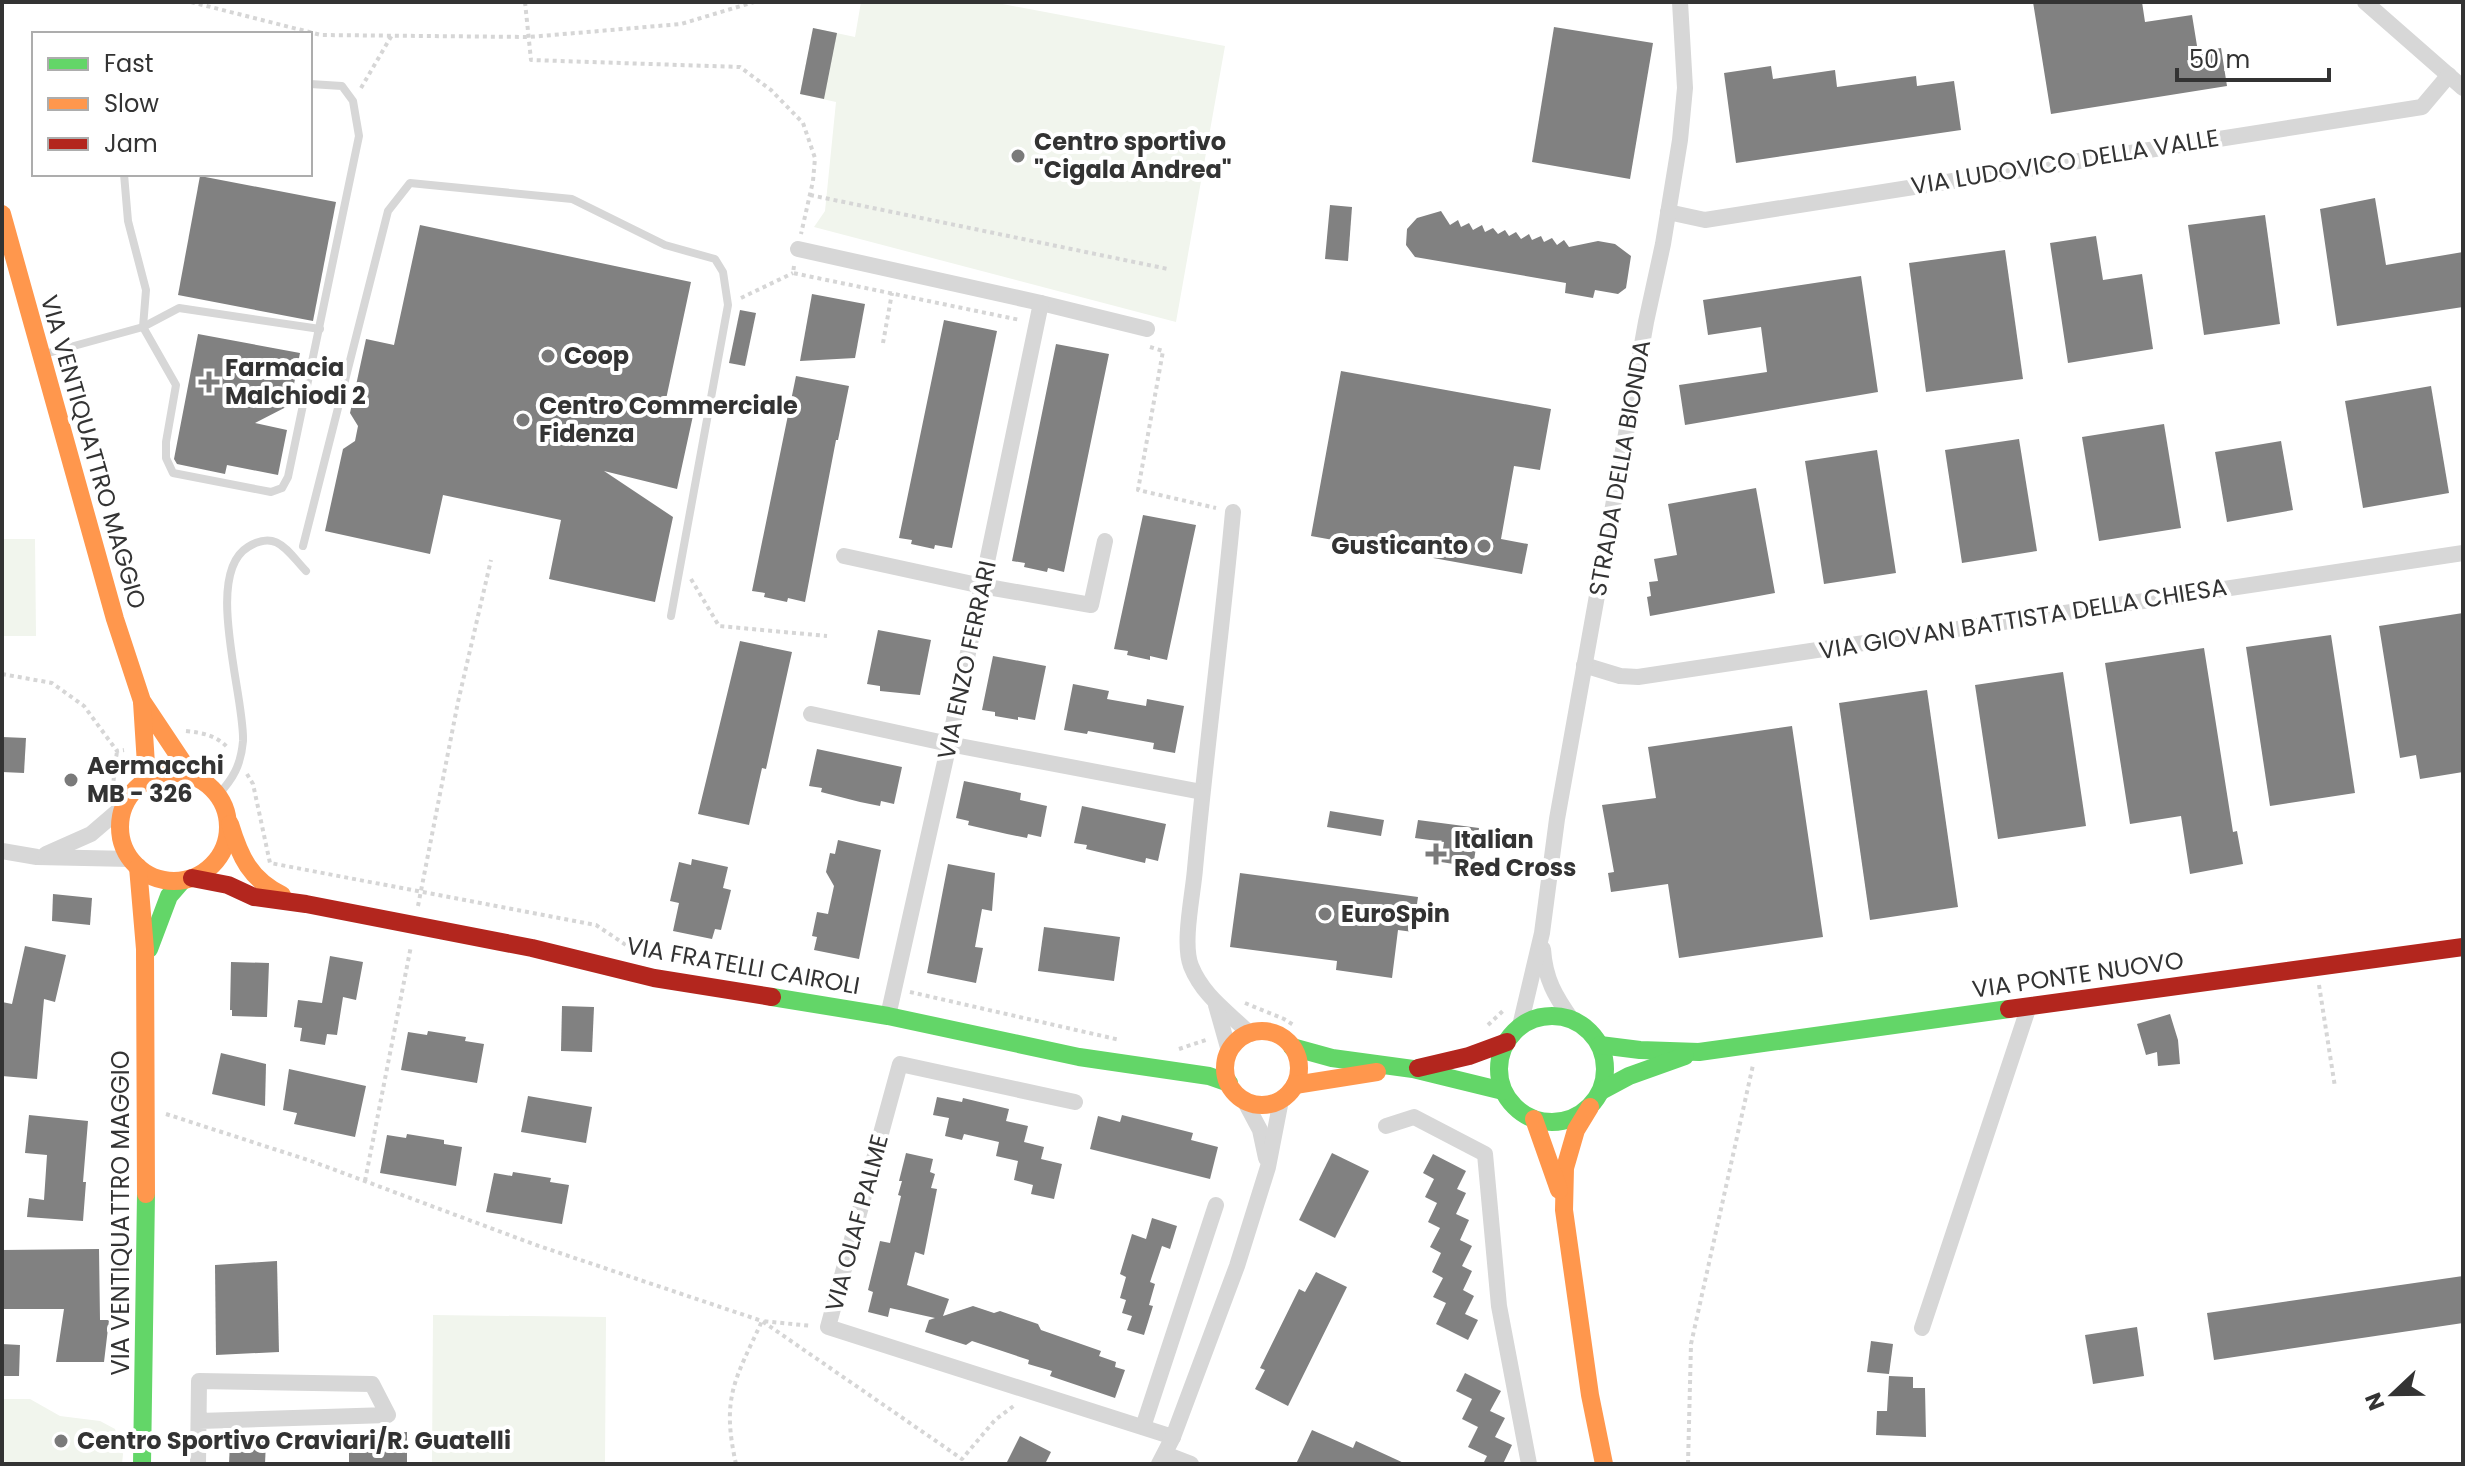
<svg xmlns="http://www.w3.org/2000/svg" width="2465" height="1466" font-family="Poppins,sans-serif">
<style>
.pitch{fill:#f1f5ed}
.building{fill:#818181}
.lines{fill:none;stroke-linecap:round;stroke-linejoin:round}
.path{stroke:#d6d6d6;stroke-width:4;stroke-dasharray:4 4;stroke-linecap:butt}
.lane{stroke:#d7d7d7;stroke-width:8}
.street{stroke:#d7d7d7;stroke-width:16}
.fast{stroke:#63d668;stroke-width:18}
.slow{stroke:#ff974d;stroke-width:18}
.jam{stroke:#b3261e;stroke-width:18}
.poi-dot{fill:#7a7a7a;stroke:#fff;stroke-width:3}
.labels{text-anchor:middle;stroke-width:8;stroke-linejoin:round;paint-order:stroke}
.poi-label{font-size:24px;font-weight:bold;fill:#333;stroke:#fff;text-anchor:start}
.street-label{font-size:24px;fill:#333;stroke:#fff}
</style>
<rect width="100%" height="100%" fill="#fff"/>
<!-- pitch -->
<g class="pitch">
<path d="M861 2H992L1225 46 1176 322 814 227 825 211 836 102 800 94 813 28 855 37Z"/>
<path d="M2 539H35L36 636H2Z"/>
<path d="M433 1315 606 1317 605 1464H432Z"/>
<path d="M2 1399H30L60 1416 100 1421 115 1429 123 1454 122 1464H2Z"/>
</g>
<!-- building -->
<g class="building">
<path d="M2033 2H2142L2145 22 2192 15 2198 52 2221 48 2227 86 2051 114Z"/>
<path d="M1554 27 1653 43 1630 179 1532 162Z"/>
<path d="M813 28 837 33 824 99 800 94Z"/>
<path d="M1771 66 1773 79 1835 70 1837 87 1916 76 1917 86 1954 81 1961 130 1736 163 1724 73Z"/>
<path d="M200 176 336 202 313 321 178 295Z"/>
<path d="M2375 198 2386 265 2463 252V307L2337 326 2320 209Z"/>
<path d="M1330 205 1352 207 1348 261 1325 259Z"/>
<path d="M1441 211 1450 225 1458 220 1461 227 1469 223 1473 230 1482 225 1485 232 1493 228 1498 234 1505 230 1509 236 1516 232 1521 239 1529 234 1532 240 1541 236 1544 242 1552 238 1557 245 1564 240 1569 247 1598 241 1615 244 1631 256 1626 288 1618 294 1595 290 1593 298 1565 293 1566 283 1415 257 1406 245 1407 229 1417 218Z"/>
<path d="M2265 215 2280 324 2204 335 2188 225Z"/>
<path d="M420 225 691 282 665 404 694 411 677 489 604 471 673 517 655 602 549 579 561 520 443 495 430 554 325 531 343 449 355 441 358 426 350 413 366 339 394 345Z"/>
<path d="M2096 236 2103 280 2142 274 2153 349 2068 363 2050 243Z"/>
<path d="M2005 250 2023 379 1926 392 1909 263Z"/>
<path d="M1861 276 1878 392 1685 425 1679 385 1767 372 1761 327 1708 335 1703 300Z"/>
<path d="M812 294 865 304 855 358 800 361Z"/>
<path d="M740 310 756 313 745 366 729 363Z"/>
<path d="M944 320 997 331 952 548 935 545 934 549 911 544 912 540 899 538Z"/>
<path d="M198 334 300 353 290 405 255 423 287 430 278 475 227 465 225 474 177 464 174 459Z"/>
<path d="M1056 344 1109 354 1064 572 1048 568 1047 572 1024 567 1025 563 1012 561Z"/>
<path d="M1341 371 1551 409 1540 470 1514 466 1501 539 1528 544 1522 574 1311 536Z"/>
<path d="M796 376 849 386 838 440H836L805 602 788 598 787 602 764 597 765 593 752 591Z"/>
<path d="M2431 386 2449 493 2363 508 2345 401Z"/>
<path d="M2164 424 2181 528 2099 541 2082 437Z"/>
<path d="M2019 439 2037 551 1962 563 1945 450Z"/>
<path d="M2281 441 2293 510 2227 522 2215 452Z"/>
<path d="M1877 450 1896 573 1824 584 1805 461Z"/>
<path d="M1756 488 1775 593 1650 616 1647 597 1651 596 1649 582 1658 581 1654 559 1677 555 1668 504Z"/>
<path d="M1143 515 1196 525 1167 660 1150 656V660L1127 655 1128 651 1114 649Z"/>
<path d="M2463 613V772L2420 779 2416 755 2400 758 2379 626Z"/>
<path d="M878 630 931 640 920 695 880 691V686L867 684Z"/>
<path d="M2331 635 2355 793 2270 806 2246 647Z"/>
<path d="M740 641 792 652 766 769 762 768 749 825 698 814Z"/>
<path d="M2204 648 2233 832 2237 831 2243 864 2190 874 2181 816 2130 824 2105 663Z"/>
<path d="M993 656 1046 666 1035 720 1018 717V720L995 716V712L982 710Z"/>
<path d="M2063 672 2086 826 1998 839 1975 685Z"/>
<path d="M1073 684 1109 691 1107 699 1146 706 1147 699 1184 706 1175 753 1153 749 1154 743 1088 731 1087 734 1064 730Z"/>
<path d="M1927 690 1958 907 1870 920 1839 703Z"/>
<path d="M1792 726 1823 937 1679 958 1668 884 1611 892 1608 873 1614 872 1602 805 1656 798 1648 747Z"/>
<path d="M2 737 26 738 24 773 2 772Z"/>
<path d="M817 749 902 767 894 804 881 801 880 806 860 802 821 792 822 788 809 786Z"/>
<path d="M964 781 1021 793 1020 800 1047 806 1041 837 1028 834 1027 838 1007 834 968 825 969 821 956 818Z"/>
<path d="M1082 806 1166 824 1158 861 1146 858 1145 863 1086 849 1087 845 1074 843Z"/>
<path d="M1330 811 1384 820 1381 836 1327 827Z"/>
<path d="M1418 820 1479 828 1473 867 1441 862 1444 842 1415 838Z"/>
<path d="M838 840 881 850 859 959 814 950 817 937 812 936 817 912 828 914 834 886 826 872 830 853 835 854Z"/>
<path d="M692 859 728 867 723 888 731 890 721 930 715 929 712 939 673 931 679 903 670 901 679 862 691 865Z"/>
<path d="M948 864 995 873 992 911 982 909 975 947 983 948 976 983 927 973Z"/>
<path d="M1240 873 1418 897 1413 932 1398 930 1392 978 1336 970 1337 961 1230 947Z"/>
<path d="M53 894 92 898 90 925 52 921Z"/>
<path d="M1044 927 1120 937 1114 981 1038 971Z"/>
<path d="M25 946 66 955 55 1002 44 999 37 1079 2 1076V1002L12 1004Z"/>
<path d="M330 956 363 962 356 1000 343 997 337 1035 327 1034 325 1045 300 1041 302 1028 294 1027 298 1000 322 1003Z"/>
<path d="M231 962 269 963 267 1017 232 1016V1010H230Z"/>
<path d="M562 1006 594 1007 592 1052 561 1051Z"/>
<path d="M2170 1014 2178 1040 2180 1064 2158 1066 2157 1052 2146 1055 2137 1024Z"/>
<path d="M428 1031 466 1037 465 1041 484 1044 477 1083 401 1070 408 1032 427 1035Z"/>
<path d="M221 1053 266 1064 265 1106 212 1094Z"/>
<path d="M289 1069 366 1086 355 1137 294 1124 297 1113 283 1110Z"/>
<path d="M528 1096 592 1107 586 1143 521 1132Z"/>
<path d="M937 1097 962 1102 963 1098 1009 1109 1006 1121 1028 1126 1024 1142 1044 1147 1041 1159 1062 1164 1054 1199 1031 1194 1033 1185 1014 1180 1018 1161 996 1156 999 1142 964 1134 962 1140 945 1136 949 1118 933 1115Z"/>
<path d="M29 1115 88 1121 83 1182H86L83 1221 27 1217 29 1198 44 1200 47 1155 25 1153Z"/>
<path d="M1122 1115 1193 1133 1191 1140 1218 1147 1210 1179 1090 1149 1098 1116 1120 1122Z"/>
<path d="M407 1134 444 1140V1144L462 1147 456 1186 380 1173 387 1135 406 1138Z"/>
<path d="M906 1153 933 1159 930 1172 935 1174 931 1188 937 1189 924 1255 915 1252 907 1285 949 1299 943 1316 973 1306 994 1313 1000 1311 1038 1324 1041 1330 1101 1351 1099 1356 1116 1362 1115 1367 1125 1370 1115 1398 1050 1376 1052 1371 1028 1364 1029 1360 972 1341 966 1345 925 1332 929 1320 935 1318 890 1308 888 1317 868 1312 873 1292 868 1290 880 1241 890 1243 901 1196 898 1195 902 1181H899Z"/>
<path d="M1332 1153 1369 1171 1335 1238 1299 1220Z"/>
<path d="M1433 1154 1466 1171 1457 1189 1466 1193 1456 1214 1469 1220 1460 1240 1472 1246 1462 1266 1472 1271 1463 1290 1474 1296 1465 1314 1478 1320 1468 1340 1436 1324 1446 1303 1433 1297 1443 1278 1432 1272 1441 1253 1430 1247 1440 1228 1428 1222 1437 1203 1425 1197 1434 1179 1423 1173Z"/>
<path d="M513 1172 551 1178 550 1182 569 1185 562 1224 486 1212 494 1173 512 1176Z"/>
<path d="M1152 1218 1177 1226 1170 1249 1162 1246 1150 1282 1155 1284 1149 1305 1153 1306 1144 1335 1127 1330 1132 1316 1122 1313 1126 1300 1120 1298 1126 1277 1120 1274 1132 1234 1146 1239Z"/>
<path d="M99 1249 100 1320H109L104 1362H56L64 1309H2V1250Z"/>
<path d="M277 1261 279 1352 216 1355 215 1265Z"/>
<path d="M1316 1272 1347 1287 1288 1406 1255 1389 1265 1370 1260 1368 1299 1289 1305 1292Z"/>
<path d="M2463 1276V1323L2214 1360 2207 1313Z"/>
<path d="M2137 1327 2144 1376 2093 1384 2085 1335Z"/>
<path d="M1871 1341 1893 1344 1889 1374 1867 1372Z"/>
<path d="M2 1344 20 1345 19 1376H2Z"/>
<path d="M1465 1373 1501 1391 1490 1411 1505 1418 1495 1437 1512 1445 1503 1464H1483L1487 1456 1468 1447 1478 1427 1462 1419 1472 1399 1456 1391Z"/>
<path d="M1889 1376 1913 1377V1388H1925L1926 1437 1876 1435 1877 1411H1887Z"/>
<path d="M1312 1430 1353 1448 1356 1441 1406 1464H1296Z"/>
<rect x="349" y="1432" width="58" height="32"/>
<path d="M1020 1436 1051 1452 1045 1464H1006Z"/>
<path d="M266 1441 265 1464H229L230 1442Z"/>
</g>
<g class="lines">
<!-- path -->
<g class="path">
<path d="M191 2 321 35 529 37 681 24 754 2"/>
<path d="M525 2 531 60 740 67 771 90 803 123 815 158 813 181 801 234"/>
<path d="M361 88 392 35"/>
<path d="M810 195 1168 269"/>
<path d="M794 266 793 273 1020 320"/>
<path d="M741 298 793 273"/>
<path d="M883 343 892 293"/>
<path d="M1150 347 1163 351 1138 490 1216 508"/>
<path d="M691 579 719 626 827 636"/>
<path d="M2 674 52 683 84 706 117 751 124 750"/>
<path d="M186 731C203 733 216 735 228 748"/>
<path d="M247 774 253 784 270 863 596 925 635 951"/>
<path d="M107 795 113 785 117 751"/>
<path d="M418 906 458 702 491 560"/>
<path d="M2319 985 2335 1087"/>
<path d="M910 992 1120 1040"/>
<path d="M1245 1003 1284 1019 1295 1026"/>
<path d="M1488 1025 1505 1009"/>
<path d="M1179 1049 1206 1040 1207 1037"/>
<path d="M166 1114 311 1161 536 1245 762 1321 962 1459 995 1420 1015 1405"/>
<path d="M365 1181 411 946"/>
<path d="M736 1464C721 1397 735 1380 762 1321L812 1326"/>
<path d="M1688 1464 1691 1344 1753 1065"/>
</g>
<!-- lane -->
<g class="lane">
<path d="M124 174 128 221 146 290 143 327 176 385 166 442V458L173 473 271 492 282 488 288 477 359 136 353 101 342 86 310 84"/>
<path d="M41 355 143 327 179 308 320 329"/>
<path d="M303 546 388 211 410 183 572 199 665 245 715 259 723 272 728 305 671 616"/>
<path d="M218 795C233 779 241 765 243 741 245 697 203 574 248 547 277 529 287 551 306 571"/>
</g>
<!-- street -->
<g class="street">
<path d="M2365 2 2463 88"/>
<path d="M1668 212 1705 220 2422 107 2449 75"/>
<path d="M798 249 1041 303 1147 329"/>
<path d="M1233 512C1222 631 1206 750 1195 869 1193 895 1182 943 1191 966 1203 996 1228 1012 1250 1034"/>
<path d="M844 556 982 586 1091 605 1105 541"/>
<path d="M1584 665 1620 676 1638 677 2463 553"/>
<path d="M811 714 949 744 1202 792"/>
<path d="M2 851 37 857 131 859"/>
<path d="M46 854 91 834 126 804"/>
<path d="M1543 949C1545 979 1555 996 1572 1020"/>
<path d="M1216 1005 1229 1051"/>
<path d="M888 1016 949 744 1041 303"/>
<path d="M1520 1026 1542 933 1557 819 1646 322 1663 244 1680 140 1685 88 1680 2"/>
<path d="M1244 1100 1260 1130 1266 1158"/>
<path d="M1075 1102 900 1064 828 1327 1173 1437"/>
<path d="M1386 1126 1414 1117 1485 1154 1499 1306 1529 1464"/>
<path d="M1922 1328 2029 1006"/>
<path d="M1143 1427 1216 1205"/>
<path d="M1165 1454 1191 1464"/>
<path d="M198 1464 199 1381 372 1384 388 1415 199 1421"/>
<path d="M1159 1464 1173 1437 1237 1266 1268 1167 1281 1100"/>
</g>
<!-- fast -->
<g class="fast">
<path d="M149 949 169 896 182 881"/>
<path d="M772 997 888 1016 1079 1057 1209 1076 1229 1083"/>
<circle cx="1552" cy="1069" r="53"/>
<path d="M1600 1045 1640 1050 1699 1052 2009 1009"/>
<path d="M1292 1047 1332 1058 1413 1069 1503 1091"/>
<path d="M1601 1091 1629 1076 1685 1056"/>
<path d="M142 1464 146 1194"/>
</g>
<!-- slow -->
<g class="slow">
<path d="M2 214 115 619 142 701 192 776"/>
<path d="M142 702 147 780"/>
<circle cx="174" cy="827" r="54"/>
<path d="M230 824C240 857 250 879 282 895"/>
<path d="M138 867 145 949 146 1194"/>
<circle cx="1262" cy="1068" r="37"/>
<path d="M1295 1085 1377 1072"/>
<path d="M1590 1107 1576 1130 1565 1168 1564 1210 1590 1395 1604 1464"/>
<path d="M1534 1119 1559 1190"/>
</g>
<!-- jam -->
<g class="jam">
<path d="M192 878 228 885 254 897 306 904 532 948 654 978 772 997"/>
<path d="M2009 1009 2463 947"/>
<path d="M1418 1068 1469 1056 1507 1042"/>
</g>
</g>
<!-- markers -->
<g class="poi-dot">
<circle cx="1018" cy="156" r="8"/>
<circle cx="548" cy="356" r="8"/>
<path d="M205 370h8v8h8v8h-8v8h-8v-8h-8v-8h8z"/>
<circle cx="523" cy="420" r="8"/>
<circle cx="1484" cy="546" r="8"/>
<circle cx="71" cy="780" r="8"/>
<path d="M1432 842h8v8h8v8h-8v8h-8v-8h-8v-8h8z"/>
<circle cx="1325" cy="914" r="8"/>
<circle cx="61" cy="1441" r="8"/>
</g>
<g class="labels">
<!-- poi labels -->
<g class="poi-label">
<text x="1034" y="150">Centro sportivo<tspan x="1034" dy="28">"Cigala Andrea"</tspan></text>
<text x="564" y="364">Coop</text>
<text x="225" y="376">Farmacia<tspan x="225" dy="28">Malchiodi 2</tspan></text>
<text x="539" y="414">Centro Commerciale<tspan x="539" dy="28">Fidenza</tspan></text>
<text x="1468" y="554" text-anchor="end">Gusticanto</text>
<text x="87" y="774">Aermacchi<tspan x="87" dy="28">MB - 326</tspan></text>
<text x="1454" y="848">Italian<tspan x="1454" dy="28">Red Cross</tspan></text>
<text x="1341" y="922">EuroSpin</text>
<text x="77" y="1449">Centro Sportivo Craviari/R. Guatelli</text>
</g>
<!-- street labels -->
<g class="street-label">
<text transform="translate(2065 162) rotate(-9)" y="8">VIA LUDOVICO DELLA VALLE</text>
<text transform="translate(93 452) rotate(74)" y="8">VIA VENTIQUATTRO MAGGIO</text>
<text transform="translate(1620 468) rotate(-80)" y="8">STRADA DELLA BIONDA</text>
<text transform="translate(2023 619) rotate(-9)" y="8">VIA GIOVAN BATTISTA DELLA CHIESA</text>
<text transform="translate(967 660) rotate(-78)" y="8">VIA ENZO FERRARI</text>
<text transform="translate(743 966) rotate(10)" y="8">VIA FRATELLI CAIROLI</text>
<text transform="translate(2078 975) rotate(-8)" y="8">VIA PONTE NUOVO</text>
<text transform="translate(121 1213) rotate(-90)" y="8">VIA VENTIQUATTRO MAGGIO</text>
<text transform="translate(857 1223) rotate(-75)" y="8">VIA OLAF PALME</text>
</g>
</g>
<!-- border -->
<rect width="2465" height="1466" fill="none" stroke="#333333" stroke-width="8"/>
<!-- legend -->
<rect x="32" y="32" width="280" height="144" fill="#ffffff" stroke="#adadad" stroke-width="2"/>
<rect x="48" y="58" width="40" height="12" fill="#63d668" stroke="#adadad" stroke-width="2"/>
<text x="104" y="72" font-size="24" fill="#333333">Fast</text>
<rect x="48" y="98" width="40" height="12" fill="#ff974d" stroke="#adadad" stroke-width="2"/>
<text x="104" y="112" font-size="24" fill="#333333">Slow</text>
<rect x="48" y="138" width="40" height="12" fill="#b3261e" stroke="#adadad" stroke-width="2"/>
<text x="104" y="152" font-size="24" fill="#333333">Jam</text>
<!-- north arrow -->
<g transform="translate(2393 1394) rotate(248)" stroke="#ffffff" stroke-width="6" paint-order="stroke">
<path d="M0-6L14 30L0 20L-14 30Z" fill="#333333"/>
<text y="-12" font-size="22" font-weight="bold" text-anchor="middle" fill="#333333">N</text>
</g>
<!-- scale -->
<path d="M2177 68v12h152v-12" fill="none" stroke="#333333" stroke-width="4"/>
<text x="2189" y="68" font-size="24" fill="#333333" stroke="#ffffff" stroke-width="6" paint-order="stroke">50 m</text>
</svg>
